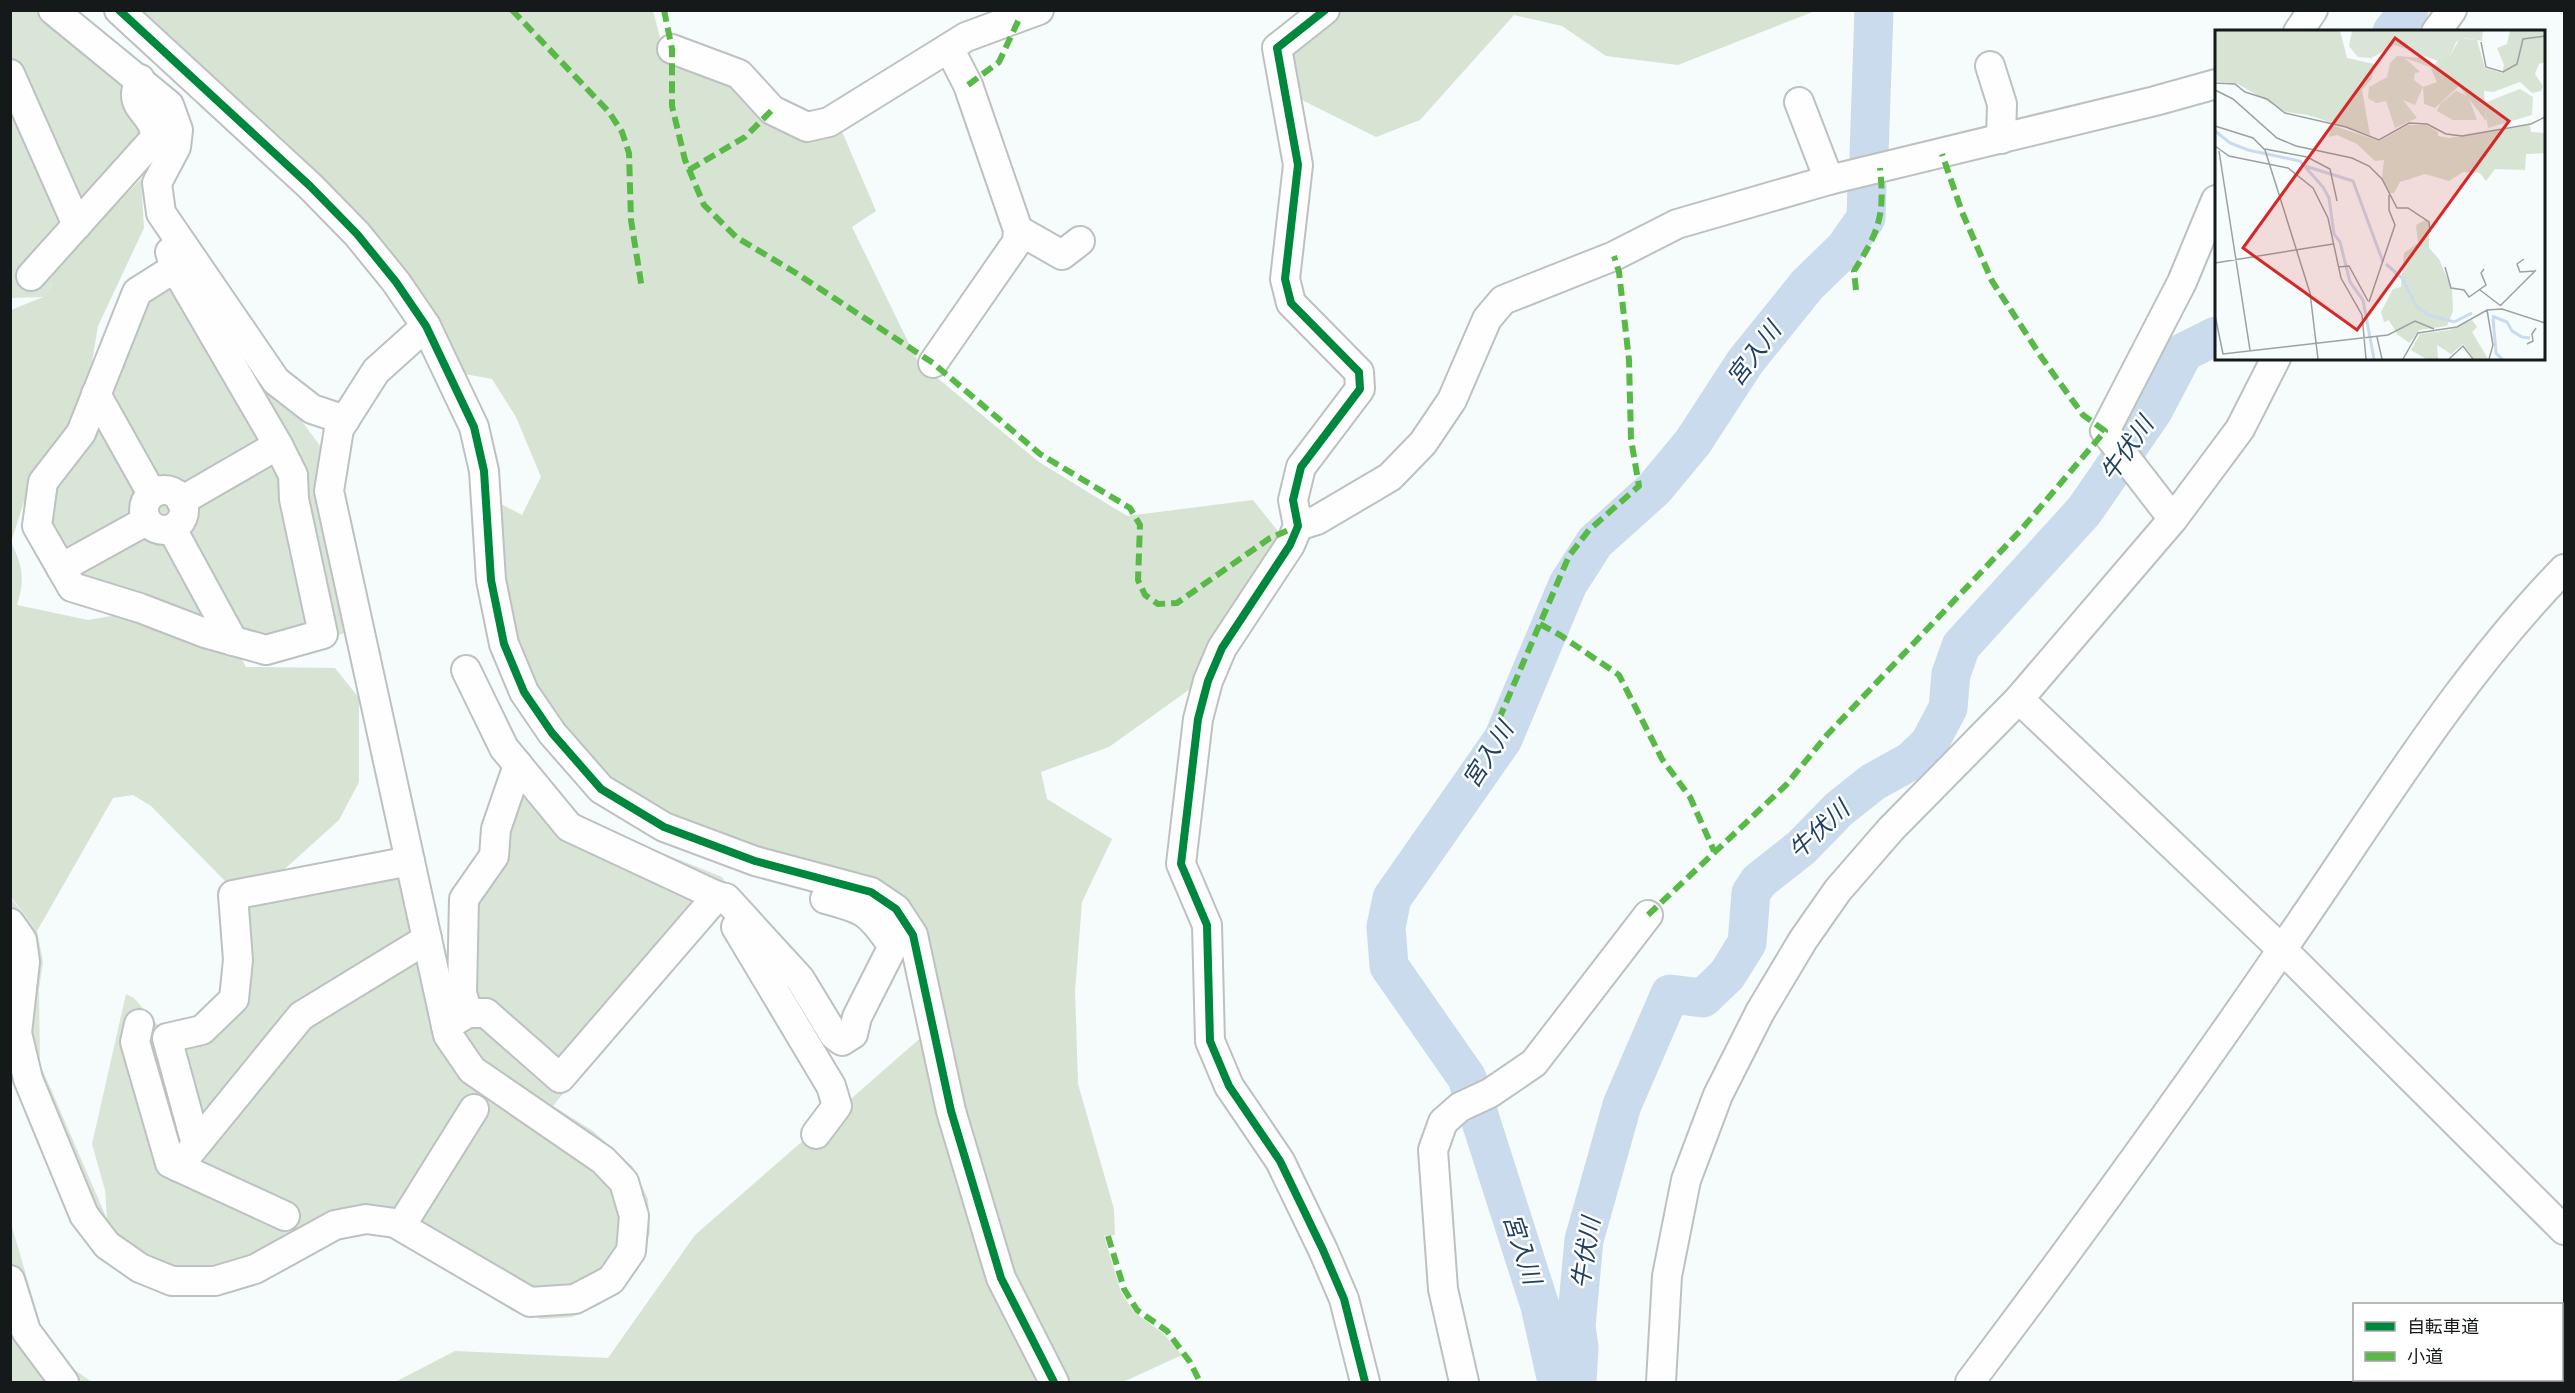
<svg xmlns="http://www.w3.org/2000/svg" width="2575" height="1393" font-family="'PT Sans Narrow','Noto Sans JP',sans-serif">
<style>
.green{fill:#d9e5d7}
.forest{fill:#d7e3d3}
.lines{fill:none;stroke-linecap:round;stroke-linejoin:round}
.river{stroke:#cadbed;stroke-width:39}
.minor-casing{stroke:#bdc1c1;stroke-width:32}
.minor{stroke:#fefefe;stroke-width:28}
.quiet{stroke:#58b947;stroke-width:6;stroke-dasharray:12 6;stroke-linecap:butt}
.cycleway-casing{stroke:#fff;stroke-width:11}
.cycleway{stroke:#00873e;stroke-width:8}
.labels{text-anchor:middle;stroke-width:5;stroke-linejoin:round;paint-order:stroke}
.water-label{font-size:24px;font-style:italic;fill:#204165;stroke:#fff}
.inset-river{fill:none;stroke:#cadbed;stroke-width:3}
.inset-road{fill:none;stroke:#9ca1a1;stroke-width:1.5}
.view{fill:#d62828;fill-opacity:0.15;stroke:#d62828;stroke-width:3}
.inset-edge{fill:none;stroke:#161919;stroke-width:3}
</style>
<rect width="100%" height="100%" fill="#f6fbfb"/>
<!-- green -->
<g class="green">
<path d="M10 11H68L182 108 39 272 53 284 43 297 11 298Z"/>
<path d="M184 262 321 447 316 496 345 633 268 654 71 593 39 478 132 289Z"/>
<path d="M516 749 573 817 722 877 728 886 553 1106 593 1131 633 1167 648 1199 650 1233 641 1259 623 1287 599 1305 572 1317 541 1319 513 1311 394 1238 356 1233 326 1244 264 1282 231 1293 185 1296 136 1281 74 1224 13 968 10 951V897L37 931 43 962 39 989 40 1064 107 1219 105 1190 92 1144 126 994 134 998 163 1031 200 1025 230 995V891L422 851 456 998 462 890 490 854Z"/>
<path d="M10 1220 43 1333 60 1360 92 1382H11Z"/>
</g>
<!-- forest -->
<g class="forest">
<path d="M140 11H653L662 45 840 127 876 211 852 227 918 362 1039 462 1127 516 1253 500 1285 540 1204 679 1109 747 1041 772 1047 799 1112 839 1082 902 1075 991 1078 1084 1114 1209 1115 1235 1104 1236 1121 1292 1134 1312 1164 1334 1182 1355 1123 1382H1067L1012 1283 965 1126 928 952 807 865 682 821 622 790 578 747 539 694 516 640 506 592 501 504 522 515 541 477 516 417 492 379 465 374 434 321 383 243 302 158Z"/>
<path d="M1336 11H1815L1678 65 1606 56 1562 26 1514 15 1420 120 1376 137 1290 94 1286 47Z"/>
<path d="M141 179 144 228 98 326 85 404 31 480 11 542C23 567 25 579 17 605L88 620 117 615 236 649 246 667 335 668 359 698V782L339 820 278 875 229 885 151 806 133 795 113 798 37 931 11 897V310L43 297 53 284 45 277Z"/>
<path d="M924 1035 1041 1382H395L455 1351 608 1358 695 1235Z"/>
</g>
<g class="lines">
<!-- river -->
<g class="river">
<path d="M2392 32 2409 10"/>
<path d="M1869 155 1874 10"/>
<path d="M1557 1382 1540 1306 1467 1078 1389 966 1386 927 1392 898 1503 739 1568 584 1595 542 1654 489 1693 442 1745 362 1807 285 1845 248 1866 218 1867 186"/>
<path d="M1577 1382 1579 1348 1576 1326 1584 1240 1622 1105 1670 994 1703 998 1727 975 1747 943 1751 893 1759 881 1801 848 1839 809 1873 782 1911 761 1929 744 1948 708 1951 674 1961 646 2084 511 2153 411 2184 352 2216 336"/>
</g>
<!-- minor casing -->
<g class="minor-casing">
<g id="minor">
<path d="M53 10 169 105 178 130 176 147 157 183 161 213 276 381 312 409 345 420"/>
<path d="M119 10 310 186 357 234 396 282 426 326 474 427 484 471 491 580 504 644 524 692 552 733 601 789 664 827 755 861 871 892 896 909 913 935 951 1111 1001 1278 1054 1382"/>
<path d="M1325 10 1277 48 1298 165 1285 279 1291 303 1359 372 1360 389 1301 467 1293 500 1298 526 1290 545 1222 648 1208 681 1198 719 1181 864 1207 925 1210 1041 1229 1086 1280 1161 1323 1250 1344 1299 1365 1382"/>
<path d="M2298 32 2313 10"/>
<path d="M2436 32 2452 10"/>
<path d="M672 49 739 74 772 110 807 127 829 122 966 37 1039 10"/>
<path d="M1990 66 2002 104 2001 139"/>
<path d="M10 74 77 225"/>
<path d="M1799 102 1829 180"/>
<path d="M1018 230 1062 255 1080 241"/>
<path d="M170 252 175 268 278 445 181 501"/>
<path d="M175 268 137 292 81 433 43 482 37 526 72 587 140 608 205 633 266 650 323 634 294 499 293 475 278 445"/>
<path d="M31 276 155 138C156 117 135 110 136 94 136 89 139 83 140 79"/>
<path d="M933 363 1017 242 1018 230 968 85 949 48"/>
<path d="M96 394 152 494"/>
<circle cx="164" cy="510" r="20"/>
<path d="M2173 519 2105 431 2182 282 2216 200"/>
<path d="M1298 526 1317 520 1390 477 1423 443 1452 400 1487 319 1503 300 1614 256 1677 224 1829 180 2155 101 2216 84"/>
<path d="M172 529 233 641"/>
<path d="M61 568 146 521"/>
<path d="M2019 699 2294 961 2564 1230"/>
<path d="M717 896 726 898 800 979 834 1035 842 1041 853 1034 857 1017 893 946C867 911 867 910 825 899"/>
<path d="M10 923 22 940 25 962 17 1033 28 1079 84 1215 107 1245 140 1268 172 1281H215L255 1269 335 1225 366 1219 395 1223 530 1302 575 1299 611 1280 631 1251 634 1216 624 1182 603 1160 472 1070 448 1035 329 491 339 429 376 371 426 326"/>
<path d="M736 927 831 1086 837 1106 816 1134"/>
<path d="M468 1013 462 993 464 899 494 856 496 829 518 765"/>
<path d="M139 1024 135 1042 170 1163 285 1216"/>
<path d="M446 1026 468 1013H486L560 1078 717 896 569 827 504 748 466 670"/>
<path d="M196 1144 167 1038 202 1030 234 999 238 960 233 895 410 861"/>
<path d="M178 1167 301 1016 427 939"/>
<path d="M401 1226 474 1109"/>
<path d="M10 1280 26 1331 64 1382"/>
<path d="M1464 1382 1443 1289 1433 1150 1443 1122 1460 1107 1490 1093 1534 1063 1648 915"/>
<path d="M1661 1382 1667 1276 1686 1180 1718 1095 1760 1012 1803 940 1838 890 1891 829 2019 699 2173 519 2240 429 2276 358"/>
<path d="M1970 1382C2076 1241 2181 1097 2281 951 2372 821 2453 683 2564 569"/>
</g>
</g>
<!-- minor -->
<use href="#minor" class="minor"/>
<!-- quiet -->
<g class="quiet">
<path d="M512 10 609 112 622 132 629 153 631 220 642 289"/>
<path d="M664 10 672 49V106L685 160 704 205 736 237 796 273 933 363 1040 454 1130 508 1140 525 1138 580 1145 595 1158 604 1177 603 1270 538 1298 526"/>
<path d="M968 85 999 62 1020 17"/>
<path d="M689 170 745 137 772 110"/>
<path d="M1856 290 1854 271C1879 231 1885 216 1880 168"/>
<path d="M1540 624 1560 635 1619 675 1662 759 1690 797 1714 851"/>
<path d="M1499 719 1569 556 1589 530 1639 486 1631 439 1629 360 1619 272 1614 256"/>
<path d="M1648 915 1786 785 1827 735 2020 531 2105 431 2083 415 2042 358 1992 281 1962 212 1942 154"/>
<path d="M1108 1236 1124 1289 1137 1310 1167 1331 1190 1362 1200 1382"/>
</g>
<!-- cycleway casing -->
<g class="cycleway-casing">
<g id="cycleway">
<path d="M119 10 310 186 357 234 396 282 426 326 474 427 484 471 491 580 504 644 524 692 552 733 601 789 664 827 755 861 871 892 896 909 913 935 951 1111 1001 1278 1054 1382"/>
<path d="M1325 10 1277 48 1298 165 1285 279 1291 303 1359 372 1360 389 1301 467 1293 500 1298 526 1290 545 1222 648 1208 681 1198 719 1181 864 1207 925 1210 1041 1229 1086 1280 1161 1323 1250 1344 1299 1365 1382"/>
</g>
</g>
<!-- cycleway -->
<use href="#cycleway" class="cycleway"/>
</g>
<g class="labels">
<!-- water labels -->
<g class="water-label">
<text transform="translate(1754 354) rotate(-53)" y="8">宮入川</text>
<text transform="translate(2127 449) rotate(-55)" y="8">牛伏川</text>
<text transform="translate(1488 755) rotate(-58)" y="8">宮入川</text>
<text transform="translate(1819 830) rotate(-43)" y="8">牛伏川</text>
<text transform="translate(1522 1249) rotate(72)" y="8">宮入川</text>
<text transform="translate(1586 1253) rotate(-81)" y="8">牛伏川</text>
</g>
</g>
<!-- overview -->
<g transform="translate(2215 30)">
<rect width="330" height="330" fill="#f6fbfb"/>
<path d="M137 1H268L267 11 250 8 241 12 235 26 220 39 190 28 205 42 200 43 199 50 208 57 200 75 188 70 202 88 180 98 171 71 161 73 153 68 154 57 172 47 175 33 182 26 206 28 218 36 223 31 180 15 156 28 143 27 134 16ZM305 59 318 67 317 85 273 98 269 73ZM241 61 253 66 262 90H238L222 81 225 74Z" fill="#d9e5d7"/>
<path d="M0 1H125L132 28 159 34 157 48 147 60 155 105 93 85 71 82 23 54 0 51ZM295 1H330V32L324 34 320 44 328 56 326 61 317 63 305 52 278 62 269 61 271 91 244 56 220 78 209 74 208 57 222 52 216 39 235 26 245 8 262 10 270 38 287 43 289 35 282 18 292 14ZM116 95 165 111 193 95H211L223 102V106L234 108 315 95 316 102 330 103V123L311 124 310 140 280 139 271 151 265 143 248 142 234 151 210 144 185 152 179 163H174L167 148 169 130 160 131 142 114 122 105 114 107ZM210 190 214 192V218L224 229 237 260 238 281 232 296 205 300 194 313 182 304 174 290 169 292 166 282 178 259 186 257 189 223 203 213 201 195ZM257 290 262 297 257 302 273 329H259L248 314 236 324 222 315 223 329H211L196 320 205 304 235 300Z" fill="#d7e3d3"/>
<path class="inset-river" d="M0 101 15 113 33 120 85 131 108 157 114 168 119 204 125 212 135 252 148 270 159 329M87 135 138 151 168 232M171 234 187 248 202 277 214 285 239 292 257 283M277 286 292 292 297 301 307 307 315 308M278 288 281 323 287 329"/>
<path class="inset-road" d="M266 12 271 37 288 42 302 34 308 9 330 6M0 53 20 54 30 62 52 69 70 83 131 97 164 110 194 93 212 94 231 104 247 106 316 94 330 87M0 60 18 69 62 108 81 116 137 128 154 136 167 149 182 178H193L214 192 215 202M0 96 38 108 50 120 95 263 103 329M0 116 14 126 73 138 98 158 113 188 126 248 147 285 151 329M50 119 92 127 115 139 122 171M4 121 35 320M309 229 302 234 305 242 320 241M0 233 118 214M123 237 134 236 153 271M230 237 236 258 249 260 254 267 271 255 266 243 269 239M265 260 286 276M154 272 180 195 174 180V165M285 276 321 240M272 280 278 315 274 329M0 285 8 324 173 305 200 291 219 299M162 307 167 329M312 314 318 311 317 304 321 298M188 329 203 303 242 297 272 280 287 279 330 293M234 329 248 316 258 329"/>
<path class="view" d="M180 8 294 91 142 300 28 218Z"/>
<rect width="330" height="330" class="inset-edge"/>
</g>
<!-- border -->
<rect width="2575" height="1393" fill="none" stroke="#161919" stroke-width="24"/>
<!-- legend -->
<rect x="2353" y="1303" width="210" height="78" fill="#ffffff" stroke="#a2a3a3" stroke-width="1.5"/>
<rect x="2365" y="1322" width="30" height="9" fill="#00873e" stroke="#a2a3a3" stroke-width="1.5"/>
<text x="2407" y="1333" font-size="18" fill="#161919">自転車道</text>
<rect x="2365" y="1352" width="30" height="9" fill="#58b947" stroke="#a2a3a3" stroke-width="1.5"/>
<text x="2407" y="1363" font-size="18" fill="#161919">小道</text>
</svg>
